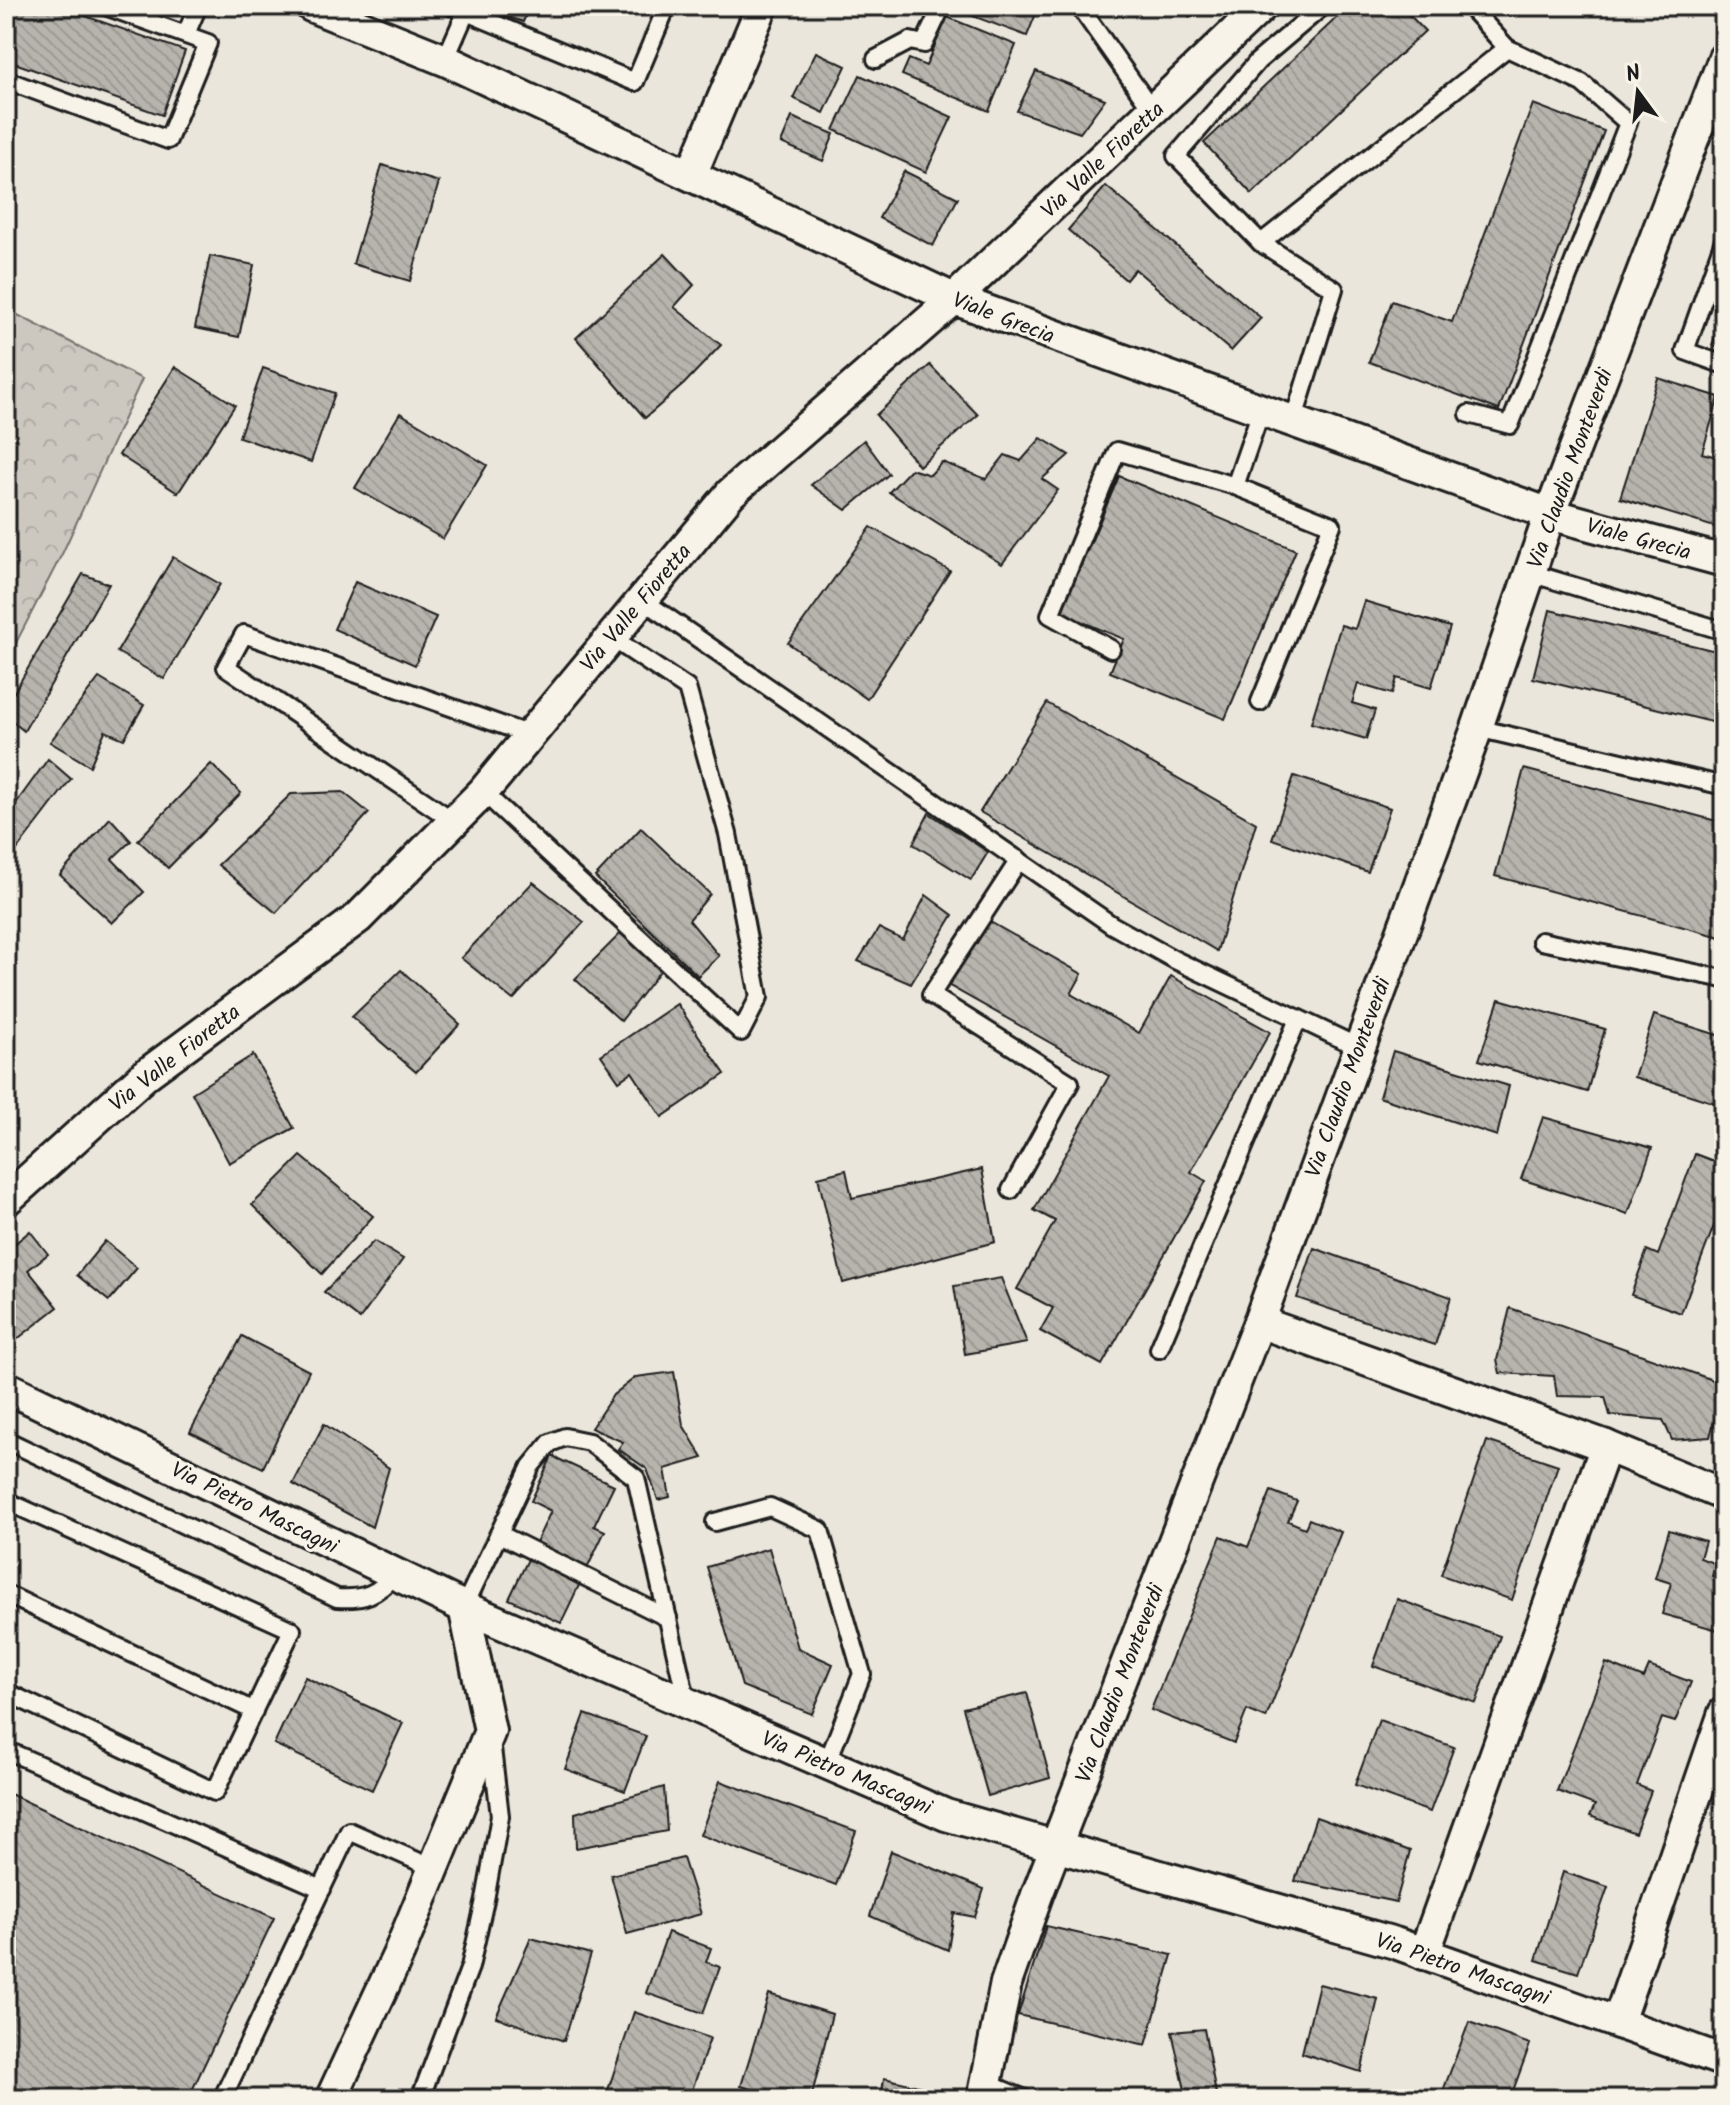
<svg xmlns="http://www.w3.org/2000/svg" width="1730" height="2105" font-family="Kalam,sans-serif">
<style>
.forest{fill:url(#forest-crowns);stroke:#74726e;stroke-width:2}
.building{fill:url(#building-back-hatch);stroke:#1c1c1c;stroke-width:2}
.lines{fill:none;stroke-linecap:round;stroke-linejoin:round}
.lane-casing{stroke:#1c1c1c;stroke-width:22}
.street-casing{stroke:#1c1c1c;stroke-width:36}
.lane{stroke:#f7f3e8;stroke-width:16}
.street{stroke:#f7f3e8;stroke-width:30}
.labels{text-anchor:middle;stroke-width:6;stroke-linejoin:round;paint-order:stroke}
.street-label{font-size:22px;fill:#1c1c1c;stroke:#f7f3e8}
</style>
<defs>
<pattern id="forest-crowns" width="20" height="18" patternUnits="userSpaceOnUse" patternTransform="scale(2)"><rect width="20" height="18" fill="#ccc8c0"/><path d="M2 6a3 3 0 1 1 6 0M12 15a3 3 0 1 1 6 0" fill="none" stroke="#afaba4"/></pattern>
<pattern id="building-back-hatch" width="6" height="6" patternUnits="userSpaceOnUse" patternTransform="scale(2)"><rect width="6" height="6" fill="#b6b4ac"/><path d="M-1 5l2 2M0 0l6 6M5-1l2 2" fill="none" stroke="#9c9a93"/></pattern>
</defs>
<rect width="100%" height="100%" fill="#eae6dc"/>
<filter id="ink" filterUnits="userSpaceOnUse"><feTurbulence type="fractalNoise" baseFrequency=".0125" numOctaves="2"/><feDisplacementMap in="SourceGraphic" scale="16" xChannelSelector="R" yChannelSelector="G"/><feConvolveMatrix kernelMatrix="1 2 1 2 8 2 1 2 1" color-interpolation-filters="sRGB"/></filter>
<g filter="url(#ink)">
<!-- forest -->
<path class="forest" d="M6 309 142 379 63 552 6 662Z"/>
<!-- building -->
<g class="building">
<path d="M7 6H57L185 51 162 115 6 60Z"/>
<path d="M504 6H551L547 15 529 8 523 22 501 14Z"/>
<path d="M961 6H1039L1027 36 959 11Z"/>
<path d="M1179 6H1202L1190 17Z"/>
<path d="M1349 6H1401L1425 31 1252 194 1204 143Z"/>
<path d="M947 17 1016 45 989 111 902 75 909 59 926 66Z"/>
<path d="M816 52 846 66 824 113 793 98Z"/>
<path d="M1036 71 1105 99 1080 133 1017 111Z"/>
<path d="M860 75 952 117 926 172 834 130Z"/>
<path d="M1533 104 1604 131 1499 410 1369 362 1392 301 1452 322Z"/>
<path d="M792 117 834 134 823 161 781 143Z"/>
<path d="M382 165 439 182 410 281 353 264Z"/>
<path d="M904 171 958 198 933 246 879 218Z"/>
<path d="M1106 186 1261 318 1231 351 1135 269 1126 280 1068 230Z"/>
<path d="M665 254 694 285 674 307 721 345 684 384 645 418 576 338Z"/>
<path d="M210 256 254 265 239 337 195 328Z"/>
<path d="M1724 313V350L1712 345Z"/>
<path d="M930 365 978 415 919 466 876 415Z"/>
<path d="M175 367 235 405 178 493 119 455Z"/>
<path d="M263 368 335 393 311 462 239 437Z"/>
<path d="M1658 378 1719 397 1702 453 1724 459V530L1620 498Z"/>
<path d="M400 413 487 465 443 539 355 488Z"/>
<path d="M1041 438 1069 455 1042 479 1058 490 1002 564 889 492 911 469 930 475 942 462 986 479 1005 455 1021 461Z"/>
<path d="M864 440 889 474 846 510 811 485Z"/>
<path d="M1119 476 1296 550 1225 719 1110 672 1124 639 1061 613Z"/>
<path d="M871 527 950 571 867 699 788 643Z"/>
<path d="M173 557 220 584 164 679 117 652Z"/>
<path d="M83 574 109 584 24 731 6 716V706Z"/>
<path d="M355 582 436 617 415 665 334 629Z"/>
<path d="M1364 601 1450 627 1431 688 1397 678 1392 694 1358 684 1352 703 1375 710 1366 739 1311 723 1341 625 1355 629Z"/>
<path d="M1550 610 1724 653V725L1533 678Z"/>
<path d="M99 678 144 705 124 739 105 731 90 766 50 742Z"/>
<path d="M1047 703 1256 823 1217 951 980 812Z"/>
<path d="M48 759 71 779 6 864V817Z"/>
<path d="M211 764 241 793 168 868 138 840Z"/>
<path d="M1524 769 1724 823V938L1495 876Z"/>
<path d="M1294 776 1390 808 1368 872 1272 839Z"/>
<path d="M343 792 369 813 276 913 218 865 291 794Z"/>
<path d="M929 813 988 852 971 880 913 844Z"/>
<path d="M110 818 131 841 112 859 144 892 112 923 60 875Z"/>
<path d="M641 828 710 894 689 920 719 956 698 976 595 877Z"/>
<path d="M533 882 584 922 513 1000 461 958Z"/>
<path d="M926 895 953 915 911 984 858 961 879 928 903 940Z"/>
<path d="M985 919 1082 974 1071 994 1139 1033 1171 976 1270 1032 1191 1172 1206 1181 1102 1365 1040 1331 1053 1308 1017 1289 1055 1221 1034 1210 1109 1076 948 985Z"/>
<path d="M621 933 663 967 621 1021 575 979Z"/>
<path d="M401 970 460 1024 416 1072 352 1017Z"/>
<path d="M1499 999 1605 1029 1587 1092 1479 1060Z"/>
<path d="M677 1004 725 1074 662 1117 632 1072 619 1081 601 1055Z"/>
<path d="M1654 1015 1724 1037V1106L1634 1077Z"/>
<path d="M1393 1051 1509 1086 1497 1136 1379 1097Z"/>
<path d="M253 1055 294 1128 229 1163 192 1093Z"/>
<path d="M1543 1117 1652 1148 1628 1214 1521 1179Z"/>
<path d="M1695 1154 1724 1165V1199L1681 1313 1631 1295 1647 1250 1658 1255Z"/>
<path d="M301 1156 373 1216 322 1274 252 1205Z"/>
<path d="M982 1169 995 1242 843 1283 818 1177 846 1170 852 1198Z"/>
<path d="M30 1231 48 1254 28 1270 58 1307 6 1348V1251Z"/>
<path d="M105 1241 137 1268 109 1301 77 1275Z"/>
<path d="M374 1241 403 1259 360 1319 324 1292Z"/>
<path d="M1314 1248 1451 1297 1435 1345 1297 1298Z"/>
<path d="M1001 1278 1027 1343 965 1354 954 1286Z"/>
<path d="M1510 1308 1724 1384 1710 1437 1672 1440 1663 1420 1610 1415 1605 1397 1557 1396 1554 1376 1500 1373 1497 1360Z"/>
<path d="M242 1336 309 1371 263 1468 190 1432Z"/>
<path d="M674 1372 683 1425 703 1458 665 1469 670 1497 658 1500 647 1469 618 1449 623 1442 591 1428 613 1395 636 1377Z"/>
<path d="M324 1424 389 1468 372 1527 293 1484Z"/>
<path d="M1487 1441 1558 1465 1512 1600 1441 1575Z"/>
<path d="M552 1456 614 1485 594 1526 605 1531 561 1623 509 1599 551 1511 531 1501Z"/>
<path d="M1271 1491 1297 1501 1288 1521 1305 1528 1309 1519 1341 1532 1266 1718 1247 1710 1234 1743 1151 1710 1221 1536 1248 1547Z"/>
<path d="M1669 1530 1705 1541 1700 1558 1716 1564 1712 1576 1724 1579V1632L1662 1614 1671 1583 1655 1578Z"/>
<path d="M769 1548 798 1648 833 1664 812 1714 742 1686 707 1567Z"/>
<path d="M1397 1599 1500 1636 1476 1703 1373 1666Z"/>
<path d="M1606 1663 1644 1678 1649 1666 1691 1682 1675 1722 1662 1718 1637 1785 1651 1791 1635 1833 1590 1816 1595 1805 1557 1791Z"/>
<path d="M305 1677 403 1723 372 1790 274 1744Z"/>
<path d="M1027 1693 1050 1778 988 1796 963 1708Z"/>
<path d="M585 1714 646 1736 625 1791 565 1769Z"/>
<path d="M1379 1720 1454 1747 1430 1812 1355 1785Z"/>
<path d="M720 1781 856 1831 836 1885 700 1835Z"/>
<path d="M664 1787 667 1831 576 1848 575 1813Z"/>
<path d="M6 1792 274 1918 188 2099H6Z"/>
<path d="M1316 1817 1410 1851 1396 1902 1295 1881Z"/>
<path d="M891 1851 984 1889 975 1917 954 1913 948 1950 870 1916Z"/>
<path d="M683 1858 701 1914 627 1934 611 1875Z"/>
<path d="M1563 1872 1608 1887 1578 1973 1536 1960Z"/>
<path d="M1046 1926 1172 1955 1146 2045 1018 2015Z"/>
<path d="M668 1932 711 1948 706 1962 720 1967 703 2013 646 1993Z"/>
<path d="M531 1938 591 1954 564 2041 496 2017Z"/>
<path d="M1319 1984 1378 1999 1361 2072 1302 2053Z"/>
<path d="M769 1994 832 2014 811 2099H786L741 2086Z"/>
<path d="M634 2012 710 2038 689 2099H605Z"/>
<path d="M1469 2022 1530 2044 1510 2099H1440Z"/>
<path d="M1204 2029 1217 2099H1187L1172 2032Z"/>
<path d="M884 2078 939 2091 938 2099H881Z"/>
</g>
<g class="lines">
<!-- lane casing -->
<g class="lane-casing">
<g id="lane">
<path d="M452 6 635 82 667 6"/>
<path d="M1079 6 1153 111"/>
<path d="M186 34 198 6"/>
<path d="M876 59 910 41 924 44 942 6"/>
<path d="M445 60 466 12"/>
<path d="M6 80 168 140 208 43 105 6"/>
<path d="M1724 240 1685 351 1724 365"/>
<path d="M1261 243 1176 156 1258 61 1323 6"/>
<path d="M1469 414 1510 425 1628 123 1582 83 1507 48"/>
<path d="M1293 422 1334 289 1261 243 1507 48 1469 6"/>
<path d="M1530 573 1724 631"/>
<path d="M641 599 1112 925 1175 960 1358 1047"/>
<path d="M1111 649 1050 615 1117 451 1235 486"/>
<path d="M1260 702 1332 525 1235 486 1261 411"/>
<path d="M1477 728 1724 786"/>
<path d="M483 792 741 1032 759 997 728 834 687 688 609 636"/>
<path d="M455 822 226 667 244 634 530 735"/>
<path d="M1541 941 1724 979"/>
<path d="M1011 1190 1070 1083 931 995 1019 860"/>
<path d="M1159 1349 1298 1019"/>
<path d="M6 1440 337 1598C364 1600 378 1594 395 1574"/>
<path d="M6 1501 292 1630 215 1792 6 1692"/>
<path d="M715 1522 770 1507 820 1530 862 1674 827 1763"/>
<path d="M499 1534 668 1618"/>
<path d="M6 1594 254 1711"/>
<path d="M464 1607 531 1466 550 1443 565 1437 589 1442 636 1478 687 1703"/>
<path d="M6 1750 322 1889"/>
<path d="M986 2083 1025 2099"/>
<path d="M222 2099 349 1831 433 1868"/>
<path d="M420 2099 470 1967 485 1900 500 1816 491 1740"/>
</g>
</g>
<!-- street casing -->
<g class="street-casing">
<g id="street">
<path d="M311 6 445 60 954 299 1550 514 1724 561"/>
<path d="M691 175 762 6"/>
<path d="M6 1200 145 1075 358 918 483 792 731 493 954 299 1262 6"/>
<path d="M1259 1322 1606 1446 1724 1495"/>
<path d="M6 1387 464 1607 946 1815 1395 1943 1724 2061"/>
<path d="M1424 1954 1606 1446"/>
<path d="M1618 2022 1724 1713"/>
<path d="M331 2099 399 1953 490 1731 464 1607"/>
<path d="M983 2099 1006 1983 1037 1895 1259 1322 1477 728 1550 514 1724 58"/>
</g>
</g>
<!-- lane -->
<use href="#lane" class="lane"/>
<!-- street -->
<use href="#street" class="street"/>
</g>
</g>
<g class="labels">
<!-- street labels -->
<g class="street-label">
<text transform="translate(1102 159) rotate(-43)" y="8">Via Valle Fioretta</text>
<text transform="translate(1004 317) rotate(21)" y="8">Viale Grecia</text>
<text transform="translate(1569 468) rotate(-70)" y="8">Via Claudio Monteverdi</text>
<text transform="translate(1639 538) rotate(15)" y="8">Viale Grecia</text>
<text transform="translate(635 607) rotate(-50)" y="8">Via Valle Fioretta</text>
<text transform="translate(174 1057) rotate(-38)" y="8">Via Valle Fioretta</text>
<text transform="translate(1347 1077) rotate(-70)" y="8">Via Claudio Monteverdi</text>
<text transform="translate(255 1507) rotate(26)" y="8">Via Pietro Mascagni</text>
<text transform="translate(1119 1683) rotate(-69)" y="8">Via Claudio Monteverdi</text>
<text transform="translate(847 1772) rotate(23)" y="8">Via Pietro Mascagni</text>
<text transform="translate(1463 1968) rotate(19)" y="8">Via Pietro Mascagni</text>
</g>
</g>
<!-- margin -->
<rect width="1730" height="2105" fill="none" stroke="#f7f3e8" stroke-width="32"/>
<rect x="16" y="16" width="1698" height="2073" fill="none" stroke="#1c1c1c" stroke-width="3" filter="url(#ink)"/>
<!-- north arrow -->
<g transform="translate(1638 92) rotate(345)" stroke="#f7f3e8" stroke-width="6" paint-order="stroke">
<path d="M0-6L14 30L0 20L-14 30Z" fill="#1c1c1c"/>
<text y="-12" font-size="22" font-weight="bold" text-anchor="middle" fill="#1c1c1c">N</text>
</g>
</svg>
